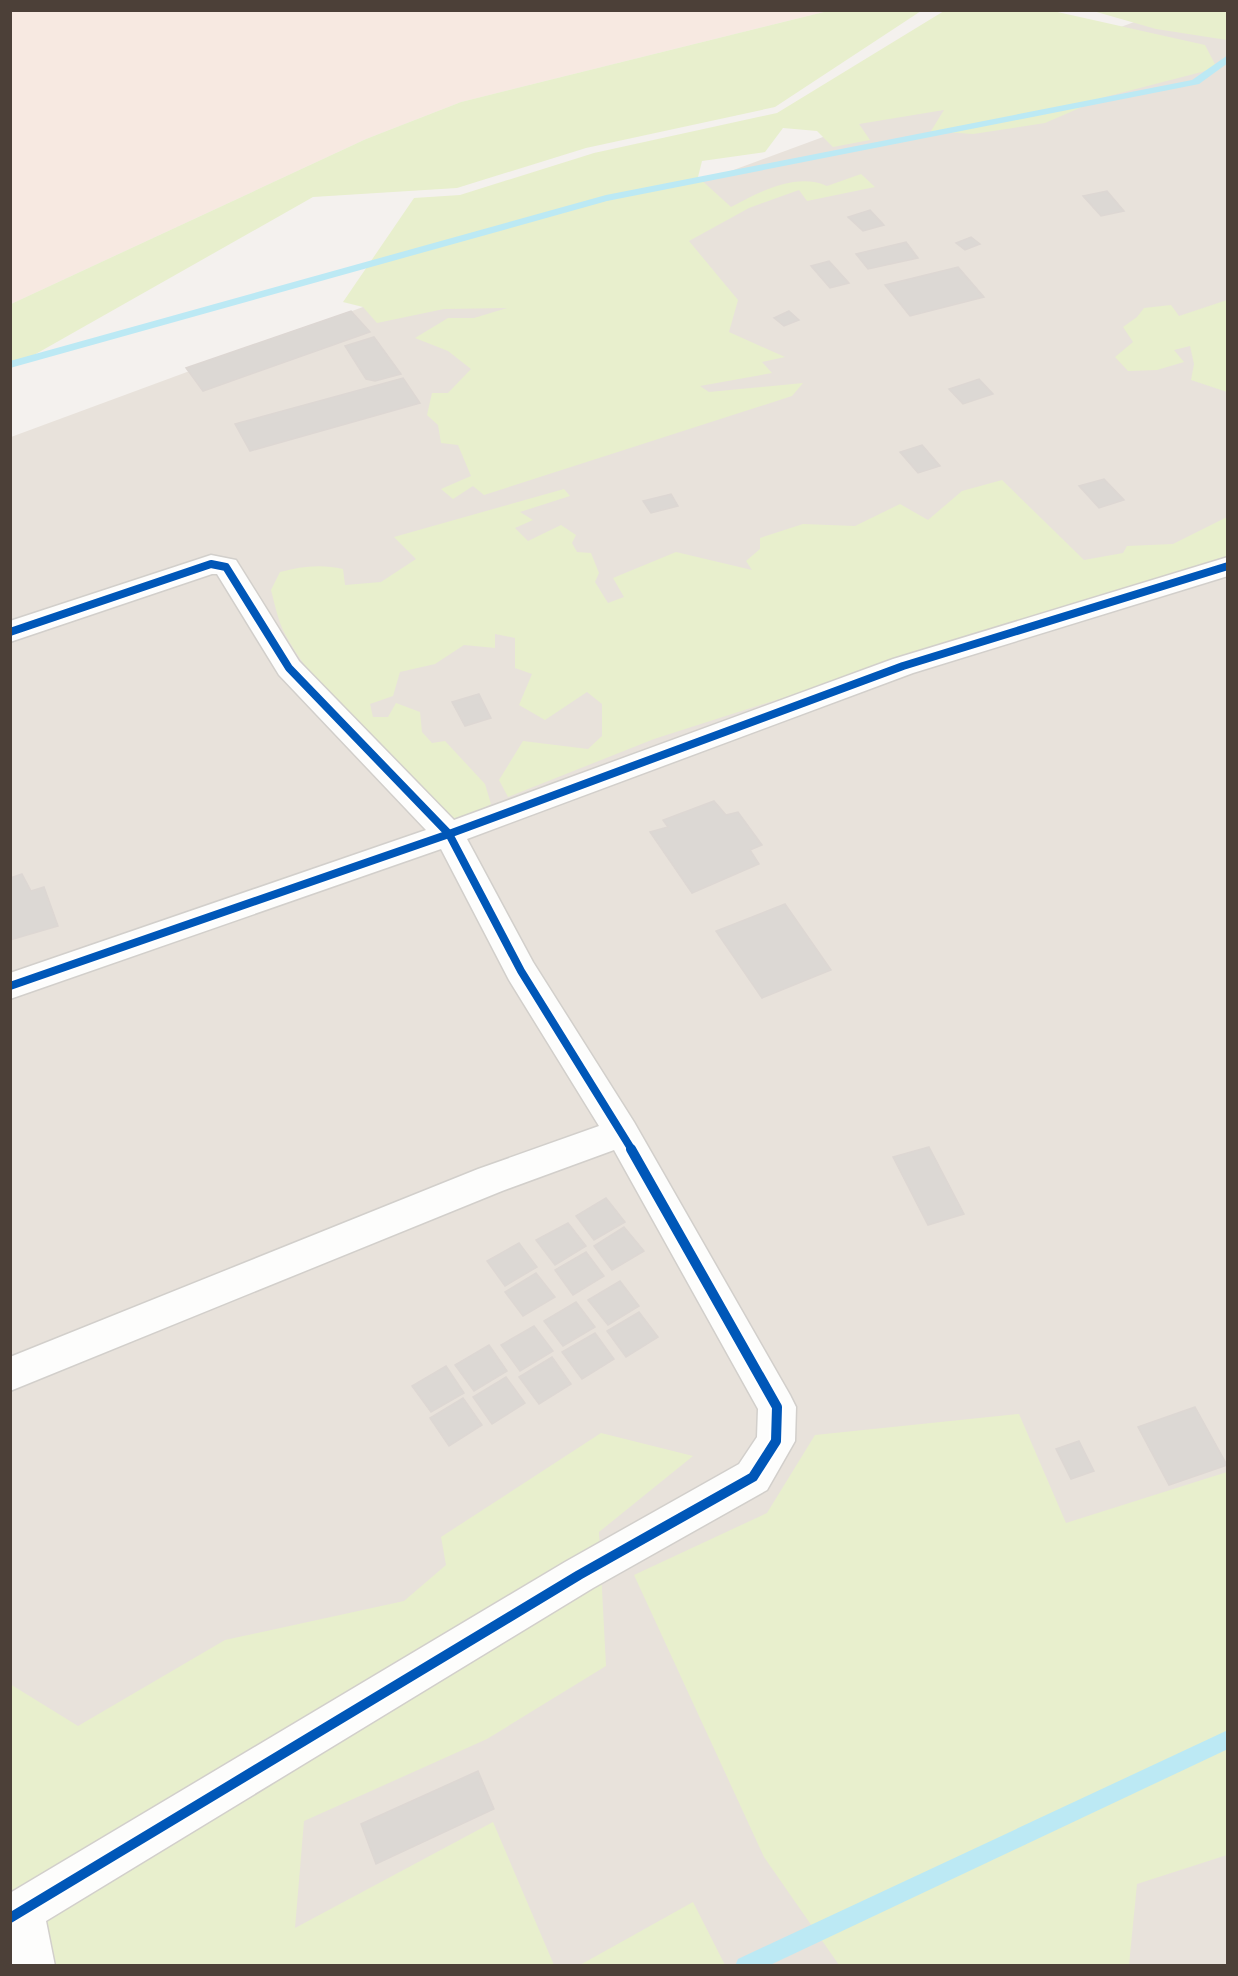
<svg xmlns="http://www.w3.org/2000/svg" width="1238" height="1976" font-family="Lato,sans-serif">
<style>
.residential{fill:#e8e2db}
.commercial{fill:#f7e9e1}
.green{fill:#e8efcd}
.lines{fill:none;stroke-linecap:round;stroke-linejoin:round}
.stream{fill:#bce9f4;fill-rule:evenodd}
.building{fill:#dcd8d4;stroke:#ddd7d3;stroke-width:1.5}
.minor-casing{stroke:#d2cfcb;stroke-width:3}
.minor{fill:#fdfdfc;fill-rule:evenodd}
.cycleway-far1-casing{stroke:#fff;stroke-width:12}
.cycleway-casing{stroke:#fff;stroke-width:14}
.cycleway-far1{stroke:#0057b8;stroke-width:8}
.cycleway{stroke:#0057b8;stroke-width:10}
</style>
<rect width="100%" height="100%" fill="#f4f1ee"/>
<!-- residential -->
<path class="residential" d="M1164 11H1227V1965L11 1966V437Z"/>
<!-- commercial -->
<path class="commercial" d="M10 11H828L461 102 366 139 11 304Z"/>
<!-- green -->
<g class="green">
<path d="M828 11H921L775 107 586 148 457 188 313 197 11 368V304L366 139 461 102Z"/>
<path d="M944 11H1053L1205 45 1217 68 1105 97 1045 123 973 134 931 131 944 110 859 124 870 140 833 147 817 131 783 128 765 152 702 161 698 177 731 207C759 192 796 172 827 186L861 174 875 187 807 201 799 190 749 208 689 241 738 300 729 332 785 357 762 362 772 373 700 386 709 392 803 383 792 396 484 495 473 486 453 499 441 489 471 476 458 445 441 443 438 425 427 415 432 393H448L471 369 448 351 415 338 448 318H474L507 308 444 309 377 323 363 307 343 302 414 198 460 195 594 153 777 113Z"/>
<path d="M1093 11H1227V40L1156 29Z"/>
<path d="M1227 300V392L1191 380 1194 364 1190 346 1174 350 1184 362 1157 370 1128 371 1115 357 1133 342 1123 327 1137 317 1144 308 1171 305 1179 316Z"/>
<path d="M1002 480 1084 560 1123 553 1127 546 1173 544 1227 517V556L654 739 508 797 499 780 523 741 588 749 602 736V704L587 692 545 720 519 705 532 674 515 668V638L495 634V648L464 645 435 664 400 672 393 696 370 704 373 717H388L396 703 420 712 422 732 432 743 445 741 485 784 491 804 455 823C398 768 324 705 285 634 278 621 275 605 271 590L280 572C301 566 322 564 343 569L345 585 381 582 416 559 394 537 564 489 570 496 520 512 533 520 515 528 528 541 561 525 576 535 572 543 577 552 591 553 599 573 595 582 608 603 624 597 613 578 676 552 752 570 746 561 760 549V538L803 524 855 526 900 504 928 520 962 491Z"/>
<path d="M1019 1414 1066 1523 1227 1472V1855L1137 1884 1129 1965H839L764 1857 634 1575 767 1513 815 1435Z"/>
<path d="M601 1433 693 1456 599 1532 606 1666 487 1739 304 1821 295 1928 493 1822 554 1965H11L10 1684 78 1726 225 1640 404 1601 446 1565 441 1537Z"/>
<path d="M693 1902 725 1965H580Z"/>
</g>
<g class="lines">
<!-- stream -->
<g class="stream">
<path d="M1228 55V63L1199 84 607 201 10 368V361L606 195 1192 80Z"/>
<path d="M1228 1730V1749L768 1966H735L738 1959Z"/>
</g>
</g>
<!-- building -->
<g class="building">
<path d="M1107 191 1124 211 1101 216 1083 196Z"/>
<path d="M870 210 884 225 863 231 848 217Z"/>
<path d="M971 237 980 244 965 250 956 243Z"/>
<path d="M906 242 918 258 868 269 856 254Z"/>
<path d="M829 261 849 283 830 288 811 266Z"/>
<path d="M958 267 984 297 910 316 885 285Z"/>
<path d="M351 311 370 332 203 391 186 368Z"/>
<path d="M789 311 799 320 784 326 774 318Z"/>
<path d="M374 337 401 374 375 381 366 379 345 346Z"/>
<path d="M403 378 420 403 250 451 235 424Z"/>
<path d="M979 379 993 394 963 404 949 389Z"/>
<path d="M922 445 940 466 918 473 900 452Z"/>
<path d="M1104 479 1124 500 1099 508 1079 486Z"/>
<path d="M671 494 678 506 651 513 643 501Z"/>
<path d="M479 694 491 718 465 726 452 702Z"/>
<path d="M714 801 726 815 738 812 762 845 750 850 759 864 692 893 650 832 668 827 663 820Z"/>
<path d="M22 874 31 891 44 887 58 926 10 940V878Z"/>
<path d="M785 904 831 970 762 998 716 931Z"/>
<path d="M929 1147 964 1214 928 1225 893 1157Z"/>
<path d="M606 1198 625 1222 594 1240 576 1216Z"/>
<path d="M568 1223 586 1246 555 1265 536 1240Z"/>
<path d="M624 1227 644 1251 612 1270 594 1246Z"/>
<path d="M519 1243 537 1267 505 1286 487 1261Z"/>
<path d="M586 1252 604 1276 573 1295 555 1270Z"/>
<path d="M536 1273 555 1297 523 1316 505 1292Z"/>
<path d="M620 1281 639 1306 608 1325 588 1300Z"/>
<path d="M576 1302 595 1327 563 1346 544 1321Z"/>
<path d="M639 1312 658 1337 626 1357 607 1331Z"/>
<path d="M534 1326 553 1351 520 1371 501 1345Z"/>
<path d="M595 1333 614 1359 582 1379 562 1352Z"/>
<path d="M489 1345 507 1371 474 1391 455 1365Z"/>
<path d="M552 1357 571 1384 539 1404 519 1377Z"/>
<path d="M446 1366 464 1393 431 1412 412 1386Z"/>
<path d="M506 1377 525 1403 492 1424 473 1397Z"/>
<path d="M463 1398 482 1425 449 1446 430 1418Z"/>
<path d="M1195 1407 1227 1465 1169 1485 1138 1427Z"/>
<path d="M1079 1441 1094 1471 1071 1479 1056 1449Z"/>
<path d="M478 1771 494 1809 376 1864 361 1824Z"/>
</g>
<g class="lines">
<!-- minor casing -->
<g class="minor-casing">
<path id="minor" d="M211 555 236 560 299 661 454 820 893 659 1228 557V576L913 673 467 839 533 962 634 1122 790 1395 796 1407 795 1441 767 1490 593 1588 46 1921 55 1966H11L10 1893 565 1562 739 1464 757 1437 758 1409 614 1150 502 1191 10 1391V1357L478 1169 599 1126 509 980 441 849 10 999V973L426 830 279 675 217 574H212L10 642V621Z"/>
</g>
<!-- minor -->
<use href="#minor" class="minor"/>
<!-- cycleway-far1 casing -->
<g class="cycleway-far1-casing">
<g id="cycleway-far1">
<path d="M10 632 211 564 226 567 289 668 449 834 521 971 632 1150"/>
<path d="M10 986 449 834 903 666 1228 566"/>
</g>
</g>
<!-- cycleway casing -->
<g class="cycleway-casing">
<path id="cycleway" d="M10 1918 579 1575 753 1477 776 1441 777 1407 631 1149"/>
</g>
<!-- cycleway-far1 -->
<use href="#cycleway-far1" class="cycleway-far1"/>
<!-- cycleway -->
<use href="#cycleway" class="cycleway"/>
</g>
<!-- border -->
<rect width="1238" height="1976" fill="none" stroke="#4c4038" stroke-width="24"/>
</svg>
